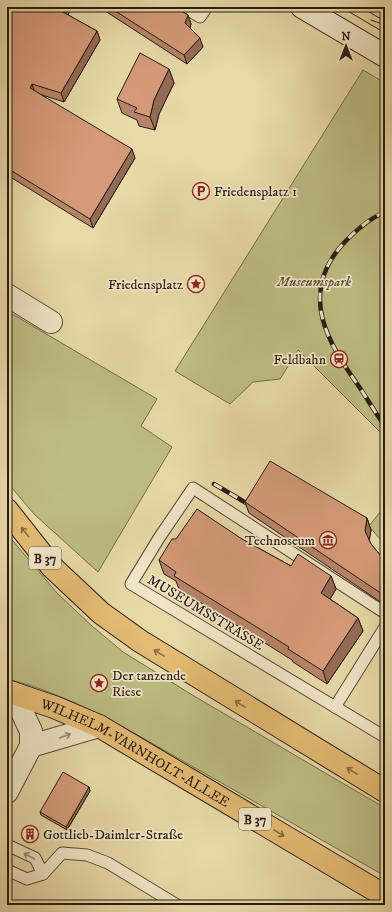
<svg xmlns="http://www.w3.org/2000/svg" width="392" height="912" font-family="'IM FELL DW Pica',serif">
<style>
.green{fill:#bdbd83;stroke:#736c4c}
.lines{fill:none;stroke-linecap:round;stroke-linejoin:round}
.lane-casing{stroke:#594a39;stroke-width:13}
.street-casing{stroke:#594a39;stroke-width:24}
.secondary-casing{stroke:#291b14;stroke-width:24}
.primary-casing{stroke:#291b14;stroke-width:24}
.lane{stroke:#f0e6c7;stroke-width:11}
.street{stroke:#f0e6c7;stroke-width:22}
.secondary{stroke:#f0e6c7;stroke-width:22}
.primary{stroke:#e4bc74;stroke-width:22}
.tram{stroke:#291b14;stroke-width:1}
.rail-casing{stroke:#291b14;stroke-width:4.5}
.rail{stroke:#f0e6c7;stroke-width:3;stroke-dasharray:9;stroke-linecap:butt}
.wall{fill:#b68468;stroke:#291b14}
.shaded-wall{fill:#946c55;stroke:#291b14}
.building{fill:#d49a79;stroke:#291b14}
.oneway{stroke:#866c44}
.oneway2{stroke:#968b76}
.labels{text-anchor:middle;stroke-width:3.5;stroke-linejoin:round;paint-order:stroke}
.shield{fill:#f0e6c7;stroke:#65584a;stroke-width:1}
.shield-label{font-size:13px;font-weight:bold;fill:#291b14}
.poi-label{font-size:14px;fill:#291b14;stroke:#f0e6c7;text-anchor:start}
.park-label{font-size:14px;font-style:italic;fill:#554c35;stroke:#f0e6c7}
.street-label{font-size:14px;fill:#291b14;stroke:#f0e6c7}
</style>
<rect width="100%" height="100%" fill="#e8d9a9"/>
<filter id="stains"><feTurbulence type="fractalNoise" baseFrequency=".005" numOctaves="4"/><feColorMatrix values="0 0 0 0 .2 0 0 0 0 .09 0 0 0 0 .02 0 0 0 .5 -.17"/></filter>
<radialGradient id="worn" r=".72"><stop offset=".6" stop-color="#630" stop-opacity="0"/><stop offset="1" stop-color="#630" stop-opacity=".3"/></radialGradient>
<!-- green -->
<g class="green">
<path d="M363 70 385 83V442L380 432 298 350 280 379 253 382 230 404 175 371Z"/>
<path d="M7 311 157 399 141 426 172 447 98 572 34 514 7 482Z"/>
<path d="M385 506V545L369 526Z"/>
<path d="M7 534 57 593 92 626 123 652 194 696 385 808V876C320 839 255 802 190 765 132 732 73 695 7 679Z"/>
</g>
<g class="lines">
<!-- lane casing -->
<g class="lane-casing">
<g id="lane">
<path d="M184 7 200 17 207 7"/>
<path d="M385 613 193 488 159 538 131 584 385 737"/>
<path d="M335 707 385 627"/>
<path d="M7 845 35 858 43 874"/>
<path d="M7 870 27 879 43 874 62 853 87 855 108 863 177 905"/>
</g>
</g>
<!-- street casing -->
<g class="street-casing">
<g id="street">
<path d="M7 295 51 322"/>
<path d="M31 746 99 726"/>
<path d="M7 792 31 746V731L13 693"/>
</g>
</g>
<!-- secondary casing -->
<g class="secondary-casing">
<path id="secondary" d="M302 7 385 56"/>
</g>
<!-- primary casing -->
<g class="primary-casing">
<g id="primary">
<path d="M7 510 52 567 101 613 140 641 385 791"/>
<path id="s1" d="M7 691 54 707 99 726 385 896"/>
</g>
</g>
<!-- lane -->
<use href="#lane" class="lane"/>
<!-- street -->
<use href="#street" class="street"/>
<!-- secondary -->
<use href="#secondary" class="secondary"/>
<!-- primary -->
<use href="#primary" class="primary"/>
<!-- tram -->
<g class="tram">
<path d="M341 7 385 33"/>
<path d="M361 7 381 19"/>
<path d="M375 7 385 13"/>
<path d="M371 20 385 25"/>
</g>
<!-- rail casing -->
<g class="rail-casing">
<g id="rail">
<path d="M385 212C368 219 354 232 342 245 298 295 328 343 360 388 368 400 376 414 385 426"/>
<path d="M214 484 253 507"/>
</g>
</g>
<!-- rail -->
<use href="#rail" class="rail"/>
</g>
<!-- wall -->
<g class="wall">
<path d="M7 7H72L68 15 97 31 100 40 64 102 42 95 135 158 93 228 7 175Z"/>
<path d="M99 7H175L188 15 191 24 190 28 203 47 187 64Z"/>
<path d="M169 69 174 83 159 114 155 130 139 126 137 120 122 113 117 99Z"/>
<path d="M245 502 367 518 371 530 369 540 371 544 385 561V605L249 513Z"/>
<path d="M176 539H242L291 566 331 576 336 589 330 599 358 618 363 631 327 684 293 662 292 660 179 589 176 581 164 574 159 560Z"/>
<path d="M89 787 90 791 67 830 41 815 40 812Z"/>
</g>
<!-- shaded-wall -->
<g class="shaded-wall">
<path d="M64 7H72L65 20 61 11Z"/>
<path d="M188 15 191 24 188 32 185 23Z"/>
<path d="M97 31 100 40 64 102 61 93Z"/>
<path d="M200 38 203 47 187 64 184 55Z"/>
<path d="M169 69 174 83 159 114 155 130 150 117 154 100Z"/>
<path d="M32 84 35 93 30 88Z"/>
<path d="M132 149 135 158 93 228 90 219Z"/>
<path d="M367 518 371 530 369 542 365 531Z"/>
<path d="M331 576 336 589 326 606 321 593Z"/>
<path d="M358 618 363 631 327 684 323 671Z"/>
<path d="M89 787 90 791 67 830 66 827Z"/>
</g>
<!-- building -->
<g class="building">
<path d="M7 7H64L61 11 97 31 61 93 32 84 30 88 132 149 90 219 7 168Z"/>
<path d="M109 7H175L188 15 185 23 200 38 184 55Z"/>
<path d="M140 53 169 69 154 100 150 117 134 112 137 108 117 99Z"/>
<path d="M270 461 367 518 365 531 371 544 385 561V596L245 502Z"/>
<path d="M197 509 242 539 291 566 298 554 331 576 321 593 358 618 323 671 288 649 289 647 174 576 176 572 159 560 172 539H176Z"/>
<path d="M63 772 89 787 66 827 40 812Z"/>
</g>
<!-- one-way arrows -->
<defs><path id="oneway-shaft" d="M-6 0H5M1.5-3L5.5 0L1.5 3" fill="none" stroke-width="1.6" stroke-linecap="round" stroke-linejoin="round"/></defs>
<g class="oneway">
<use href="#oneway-shaft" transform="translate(25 532) rotate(-128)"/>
<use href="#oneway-shaft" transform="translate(159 653) rotate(-148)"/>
<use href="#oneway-shaft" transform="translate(240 704) rotate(-149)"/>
<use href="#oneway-shaft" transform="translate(352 771) rotate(-149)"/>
<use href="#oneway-shaft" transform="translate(279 833) rotate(31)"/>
</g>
<g class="oneway2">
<use href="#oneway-shaft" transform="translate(65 736) rotate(-20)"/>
<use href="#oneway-shaft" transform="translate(29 856) rotate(-152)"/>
</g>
<!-- icons -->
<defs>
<g id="parking-ring" transform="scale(0.9)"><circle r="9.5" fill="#f0e6c7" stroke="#8f2418" stroke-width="1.5"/><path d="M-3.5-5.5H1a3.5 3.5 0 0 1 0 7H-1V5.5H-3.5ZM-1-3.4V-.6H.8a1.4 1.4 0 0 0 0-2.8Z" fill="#8f2418"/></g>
<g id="sight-ring" transform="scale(0.9)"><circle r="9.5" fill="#f0e6c7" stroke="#8f2418" stroke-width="1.5"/><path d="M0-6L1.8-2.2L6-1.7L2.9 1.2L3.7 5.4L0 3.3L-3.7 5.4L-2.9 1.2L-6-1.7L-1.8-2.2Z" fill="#8f2418"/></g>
<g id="station-ring" transform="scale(0.9)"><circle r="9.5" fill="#f0e6c7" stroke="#8f2418" stroke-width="1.5"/><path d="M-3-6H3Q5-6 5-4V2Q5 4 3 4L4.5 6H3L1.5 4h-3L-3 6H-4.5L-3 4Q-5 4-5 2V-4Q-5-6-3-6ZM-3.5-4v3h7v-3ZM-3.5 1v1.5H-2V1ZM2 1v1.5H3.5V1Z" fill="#8f2418"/></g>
<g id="museum-ring" transform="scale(0.9)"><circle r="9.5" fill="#f0e6c7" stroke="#8f2418" stroke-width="1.5"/><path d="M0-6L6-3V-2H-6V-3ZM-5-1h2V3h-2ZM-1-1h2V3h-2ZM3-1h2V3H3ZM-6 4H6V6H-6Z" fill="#8f2418"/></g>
<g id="building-ring" transform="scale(0.9)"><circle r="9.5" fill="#f0e6c7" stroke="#8f2418" stroke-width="1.5"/><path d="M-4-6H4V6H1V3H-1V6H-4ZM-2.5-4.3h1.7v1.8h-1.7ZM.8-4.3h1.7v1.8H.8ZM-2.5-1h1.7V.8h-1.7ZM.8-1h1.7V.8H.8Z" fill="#8f2418"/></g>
</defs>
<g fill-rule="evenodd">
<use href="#parking-ring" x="201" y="191"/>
<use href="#sight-ring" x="196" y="284"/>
<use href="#station-ring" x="339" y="359"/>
<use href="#museum-ring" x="328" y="540"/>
<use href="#sight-ring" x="99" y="683"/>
<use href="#building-ring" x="30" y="834"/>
</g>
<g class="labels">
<!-- shield labels -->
<g class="shield">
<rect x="29" y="547" width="32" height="22" rx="3"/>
<rect x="239" y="808" width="32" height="22" rx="3"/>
</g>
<g class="shield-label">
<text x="45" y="563">B 37</text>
<text x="255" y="824">B 37</text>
</g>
<!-- poi labels -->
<g class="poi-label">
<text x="214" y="196">Friedensplatz 1</text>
<text x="183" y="289" text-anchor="end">Friedensplatz</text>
<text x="326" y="364" text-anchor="end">Feldbahn</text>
<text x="315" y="545" text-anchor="end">Technoseum</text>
<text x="112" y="680">Der tanzende<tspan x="112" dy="16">Riese</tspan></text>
<text x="43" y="839">Gottlieb-Daimler-Straße</text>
</g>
<!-- park labels -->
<g class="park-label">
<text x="314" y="286">Museumspark</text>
</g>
<!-- street labels -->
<g class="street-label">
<text transform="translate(206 612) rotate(31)" y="5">MUSEUMSSTRASSE</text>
<text dy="5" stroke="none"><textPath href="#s1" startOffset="143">WILHELM-VARNHOLT-ALLEE</textPath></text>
</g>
</g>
<!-- margin -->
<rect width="392" height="912" fill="none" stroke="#e8d9a9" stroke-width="24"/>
<rect x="8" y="8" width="376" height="896" fill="none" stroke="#291b14" stroke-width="2"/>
<rect x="12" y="12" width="368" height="888" fill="none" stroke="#291b14"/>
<!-- north arrow -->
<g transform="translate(346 46)" stroke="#f0e6c7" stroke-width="3" paint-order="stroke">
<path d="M0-3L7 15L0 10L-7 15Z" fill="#291b14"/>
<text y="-6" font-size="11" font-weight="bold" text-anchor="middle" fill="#291b14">N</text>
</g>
<rect width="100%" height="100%" filter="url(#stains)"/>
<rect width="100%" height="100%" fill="url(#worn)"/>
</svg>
